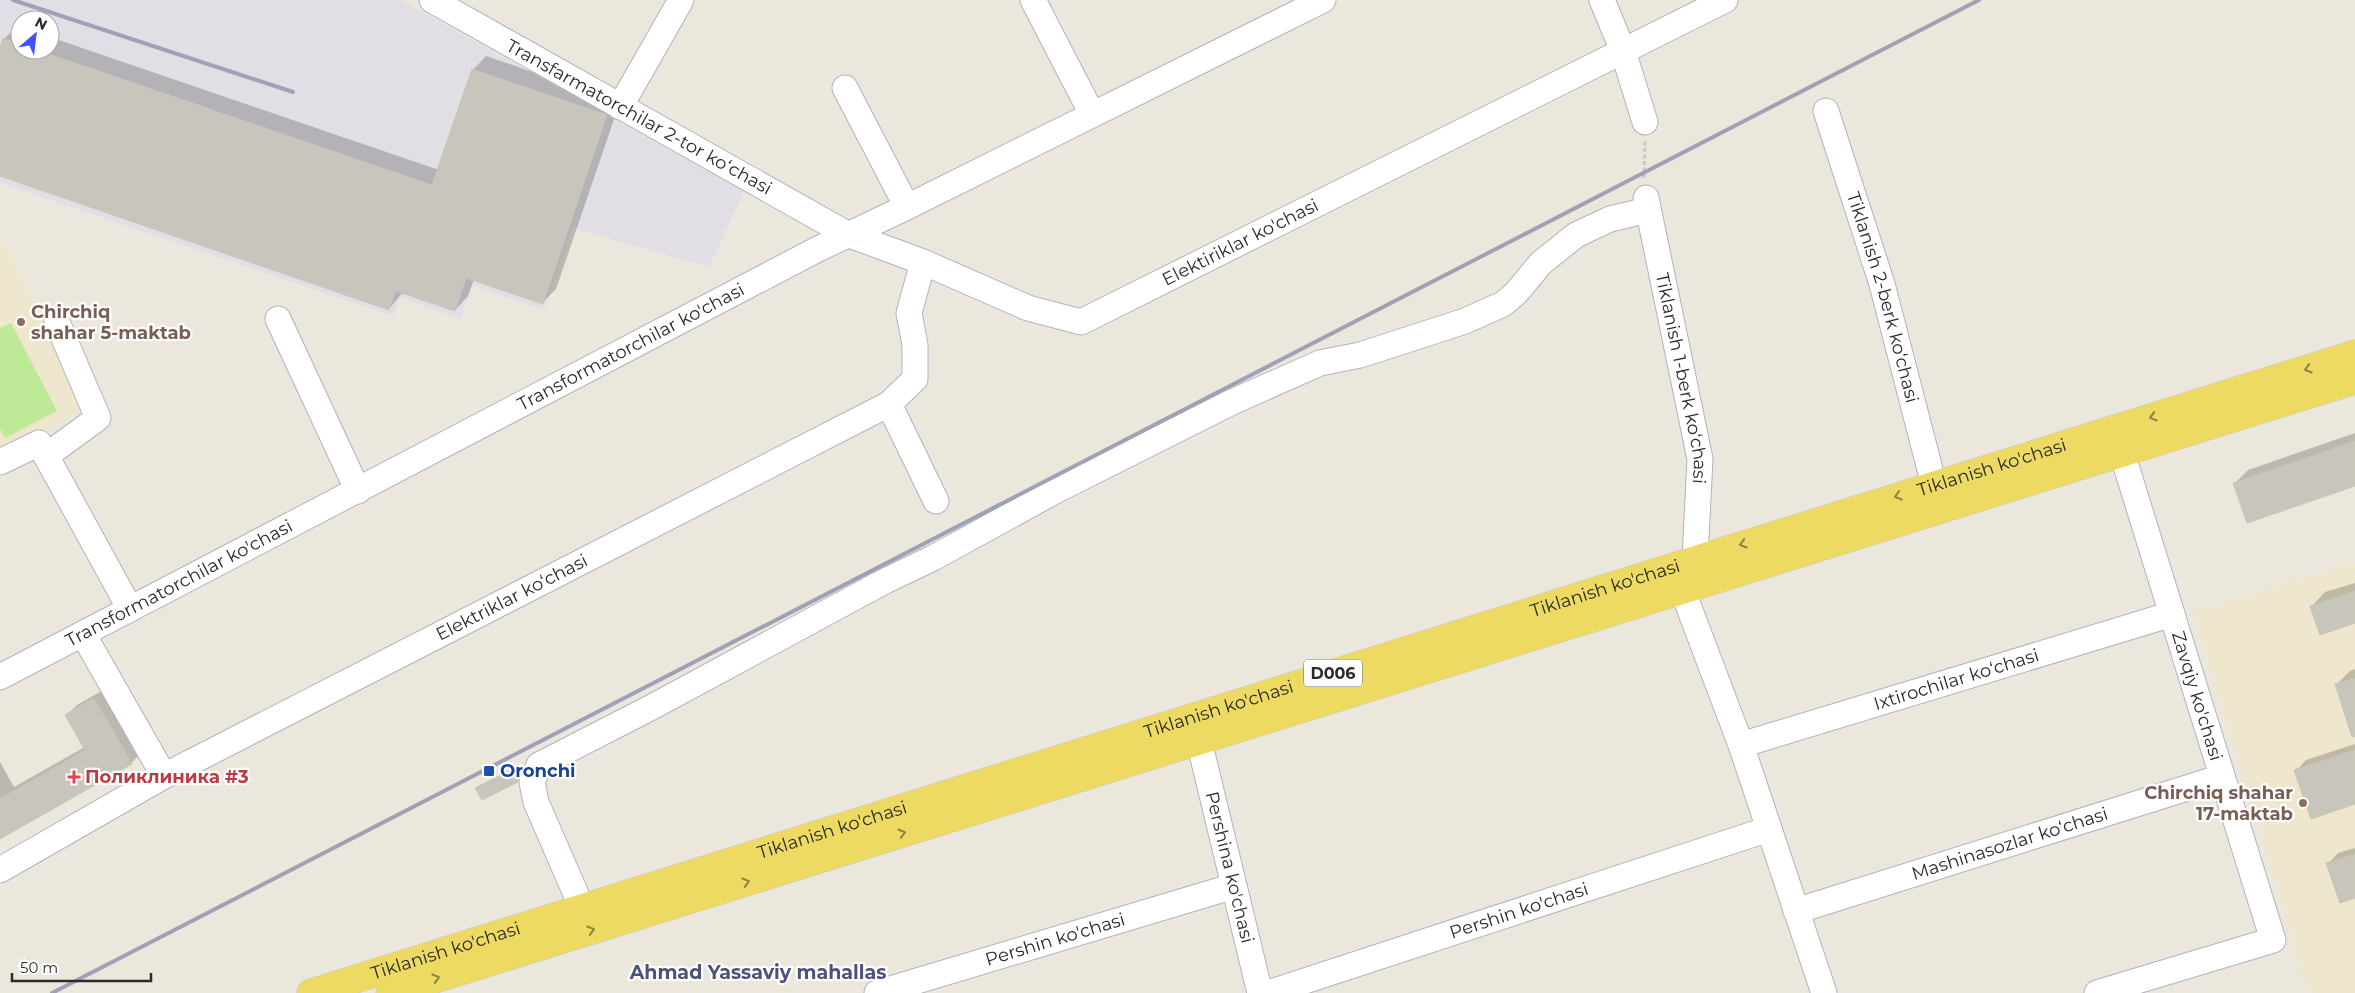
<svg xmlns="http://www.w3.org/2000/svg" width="2355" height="993" font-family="Montserrat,sans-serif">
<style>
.industrial{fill:#e1dee5;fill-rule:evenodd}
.education{fill:#eee6cd}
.pitch{fill:#bee997}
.shadow{fill:#0003}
.building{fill:#c8c5bc;stroke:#c8c4b7}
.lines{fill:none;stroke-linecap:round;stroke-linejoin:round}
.minor-casing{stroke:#b1b2be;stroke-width:27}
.major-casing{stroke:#c8c8c8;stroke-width:29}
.path{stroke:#c8c8c8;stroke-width:3;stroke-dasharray:4 2.5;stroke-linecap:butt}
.minor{stroke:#fff;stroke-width:25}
.major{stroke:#edda62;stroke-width:28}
.rail{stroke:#a0a1b5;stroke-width:4}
.oneway{stroke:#8c8246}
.education-dot{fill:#8d6e63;stroke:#fff;stroke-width:2}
.transit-dot{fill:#1a4fb4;stroke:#fff;stroke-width:2}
.health-dot{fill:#e0444e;stroke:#fff;stroke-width:2}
.labels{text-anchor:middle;stroke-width:4.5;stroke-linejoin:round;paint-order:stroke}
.shield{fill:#fff;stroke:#6b6b6b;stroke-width:1}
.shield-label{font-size:16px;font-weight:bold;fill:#2b2b2b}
.street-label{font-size:18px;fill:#2b2b2b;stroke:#fff}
.education-label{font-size:18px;font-weight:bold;fill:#785e54;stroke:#fff;text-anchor:start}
.transit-label{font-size:18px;font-weight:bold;fill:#164399;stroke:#fff;text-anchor:start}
.health-label{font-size:18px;font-weight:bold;fill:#be3a42;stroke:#fff;text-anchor:start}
.neighbourhood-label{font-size:19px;font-weight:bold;fill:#4c507b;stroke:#fff}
</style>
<rect width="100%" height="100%" fill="#ece7dd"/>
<!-- industrial -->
<path class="industrial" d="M0 0H401L744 192 709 267 572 228 544 310 472 285 460 319 400 297 393 316 0 183ZM20 20H50V50H20Z"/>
<!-- education -->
<g class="education">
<path d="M0 234 85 409 0 453Z"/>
<path d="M2355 563V993H2309L2193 613Z"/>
</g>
<!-- pitch -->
<path class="pitch" d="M11 323 57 411 5 438 0 429V328Z"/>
<!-- shadow -->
<g class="shadow">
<path d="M18 25 20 26V50H50V37L439 170 473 70 486 56 620 102 556 289 542 303 474 279 468 296 455 310 403 292 389 309 0 175V51L4 39Z"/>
<path d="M2355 433V484L2235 483 2248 470Z"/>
<path d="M2355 583V622L2312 606 2325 592Z"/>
<path d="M2355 669V709L2336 685 2350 671Z"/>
<path d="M105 689 141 753 131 763 0 837V762L14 787 85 747 67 715 77 705Z"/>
<path d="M2355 744V803L2296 771 2306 760Z"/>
<path d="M518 766 522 772 517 781 477 788Z"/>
<path d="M2355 848V897L2328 864 2338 853Z"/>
</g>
<!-- building -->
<g class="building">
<path d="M3 38 20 44V50H37L432 185 472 69 607 115 543 304 466 278 455 311 396 291 389 310 0 176V47Z"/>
<path d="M2355 441V486L2247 523 2233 483Z"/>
<path d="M2355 591V623L2320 635 2310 606Z"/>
<path d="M2355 678V736L2352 737 2335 684Z"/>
<path d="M94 698 132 764 0 839V799L85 750 65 715Z"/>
<path d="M2355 750V804L2311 819 2294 770Z"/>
<path d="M515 768 519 776 518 782 482 800 475 788Z"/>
<path d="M2355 854V898L2340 903 2326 863Z"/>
</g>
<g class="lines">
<!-- minor casing -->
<g class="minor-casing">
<g id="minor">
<path id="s1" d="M432 0 847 234 923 262 1028 308 1081 322 1725 0"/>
<path d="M1033 0 1092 114"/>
<path d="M1602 0 1623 51 1645 122"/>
<path d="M845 88 907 207"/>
<path d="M620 107 681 0"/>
<path id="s2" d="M1826 111 1882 284 1934 485"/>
<path id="s3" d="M1646 198 1700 459 1695 559"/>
<path d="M278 319 358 491"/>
<path d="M889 404 936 501"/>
<path d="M46 456 98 418 57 322"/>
<path d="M0 462 39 443 130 609"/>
<path d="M1682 589 1741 745 1824 993"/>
<path d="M83 634 164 776"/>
<path id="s4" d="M0 677 818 249 907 207 1323 0"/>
<path id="s5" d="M1199 741 1260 993"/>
<path id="s6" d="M1741 745 2172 614"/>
<path id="s7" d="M0 870 164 776 889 404 915 379V345L909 313 923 262"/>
<path d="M582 908 536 802 532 782 539 765 652 707 885 581 933 558 1057 490 1232 402 1320 363 1360 355 1422 335 1465 321 1503 304 1516 293 1541 263 1576 235 1610 219 1648 210"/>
<path id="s8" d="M1796 911 2222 777"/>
<path id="s9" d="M877 993 1234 886"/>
<path id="s10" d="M1268 993 1769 829"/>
<path d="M2097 993 2273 940 2122 453"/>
</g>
</g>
<!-- major casing -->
<g class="major-casing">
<g id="major">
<path id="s11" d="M311 993 2355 354"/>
<path d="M390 993 2355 380"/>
</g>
</g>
<!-- path -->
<path class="path" d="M1644 178 1645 141"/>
<!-- minor -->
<use href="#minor" class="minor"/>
<!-- major -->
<use href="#major" class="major"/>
<!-- rail -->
<g class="rail">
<path d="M13 0 293 92"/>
<path d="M52 993C697 666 1336 329 1979 0"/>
</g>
</g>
<!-- one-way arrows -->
<defs><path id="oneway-chevron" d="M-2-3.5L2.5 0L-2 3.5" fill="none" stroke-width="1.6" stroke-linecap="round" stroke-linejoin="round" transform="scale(1.25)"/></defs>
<g class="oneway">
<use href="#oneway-chevron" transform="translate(2308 369) rotate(163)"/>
<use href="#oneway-chevron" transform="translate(2153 417) rotate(163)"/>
<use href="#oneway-chevron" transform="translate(1898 496) rotate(163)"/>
<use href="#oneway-chevron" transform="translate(1743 544) rotate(163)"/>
<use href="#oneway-chevron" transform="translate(902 833) rotate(-17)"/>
<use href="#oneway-chevron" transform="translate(746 882) rotate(-17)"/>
<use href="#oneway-chevron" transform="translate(591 930) rotate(-17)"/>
<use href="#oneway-chevron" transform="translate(436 978) rotate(-17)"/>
</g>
<!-- markers -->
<g class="education-dot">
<circle cx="21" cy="322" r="5"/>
<circle cx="2303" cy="803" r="5"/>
</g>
<rect class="transit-dot" x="483" y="765" width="12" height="12" rx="2.5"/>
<path class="health-dot" d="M71.5 769.5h5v5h5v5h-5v5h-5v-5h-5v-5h5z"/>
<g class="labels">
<!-- shield labels -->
<rect class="shield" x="1304" y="659.5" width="58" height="27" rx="4"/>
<g class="shield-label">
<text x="1333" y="679">D006</text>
</g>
<!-- street labels -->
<g class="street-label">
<text transform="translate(639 117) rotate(29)" y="6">Transfarmatorchilar 2-tor koʻchasi</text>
<text dy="6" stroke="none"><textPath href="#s1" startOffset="905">Elektiriklar ko'chasi</textPath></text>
<text dy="6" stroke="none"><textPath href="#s2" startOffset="195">Tiklanish 2-berk ko‘chasi</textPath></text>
<text dy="6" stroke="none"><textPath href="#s4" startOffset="712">Transformatorchilar ko'chasi</textPath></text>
<text dy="6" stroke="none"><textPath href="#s3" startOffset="184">Tiklanish 1-berk ko‘chasi</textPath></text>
<text dy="6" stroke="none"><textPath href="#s11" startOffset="1761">Tiklanish ko'chasi</textPath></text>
<text dy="6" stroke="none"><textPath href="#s4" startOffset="202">Transformatorchilar ko'chasi</textPath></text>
<text dy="6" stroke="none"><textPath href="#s11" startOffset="1356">Tiklanish ko'chasi</textPath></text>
<text dy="6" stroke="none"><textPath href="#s7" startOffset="580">Elektriklar ko‘chasi</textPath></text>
<text dy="6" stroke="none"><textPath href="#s6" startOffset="225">Ixtirochilar ko‘chasi</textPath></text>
<text transform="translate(2197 696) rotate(73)" y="6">Zavqiy ko'chasi</text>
<text dy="6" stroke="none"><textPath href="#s11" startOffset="951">Tiklanish ko'chasi</textPath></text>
<text dy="6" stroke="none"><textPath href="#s11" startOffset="546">Tiklanish ko'chasi</textPath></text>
<text dy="6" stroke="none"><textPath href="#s8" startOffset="224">Mashinasozlar ko‘chasi</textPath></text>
<text dy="6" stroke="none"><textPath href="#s5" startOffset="130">Pershina ko'chasi</textPath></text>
<text dy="6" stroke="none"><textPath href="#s10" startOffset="264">Pershin ko'chasi</textPath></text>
<text dy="6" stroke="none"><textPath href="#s9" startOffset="186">Pershin ko'chasi</textPath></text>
<text dy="6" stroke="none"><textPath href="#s11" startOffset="141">Tiklanish ko'chasi</textPath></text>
</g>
<!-- education labels -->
<g class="education-label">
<text x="31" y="318">Chirchiq<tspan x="31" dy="21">shahar 5-maktab</tspan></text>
<text x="2293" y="799" text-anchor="end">Chirchiq shahar<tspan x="2293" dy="21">17-maktab</tspan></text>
</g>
<!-- transit labels -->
<g class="transit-label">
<text x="500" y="777">Oronchi</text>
</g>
<!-- health labels -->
<g class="health-label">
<text x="85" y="783">Поликлиника #3</text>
</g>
<!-- neighbourhood labels -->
<g class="neighbourhood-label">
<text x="758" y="979">Ahmad Yassaviy mahallas</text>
</g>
</g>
<!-- north arrow -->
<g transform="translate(35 35) rotate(28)"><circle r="24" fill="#ffffff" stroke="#aaaaaa"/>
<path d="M0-4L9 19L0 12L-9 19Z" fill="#4252f5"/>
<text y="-8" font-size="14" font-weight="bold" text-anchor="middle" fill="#2b2b2b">N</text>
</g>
<!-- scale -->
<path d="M12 973v8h139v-8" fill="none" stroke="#2b2b2b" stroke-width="2.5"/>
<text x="20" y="973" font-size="15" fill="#2b2b2b" stroke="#ffffff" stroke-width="4" paint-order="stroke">50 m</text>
</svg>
